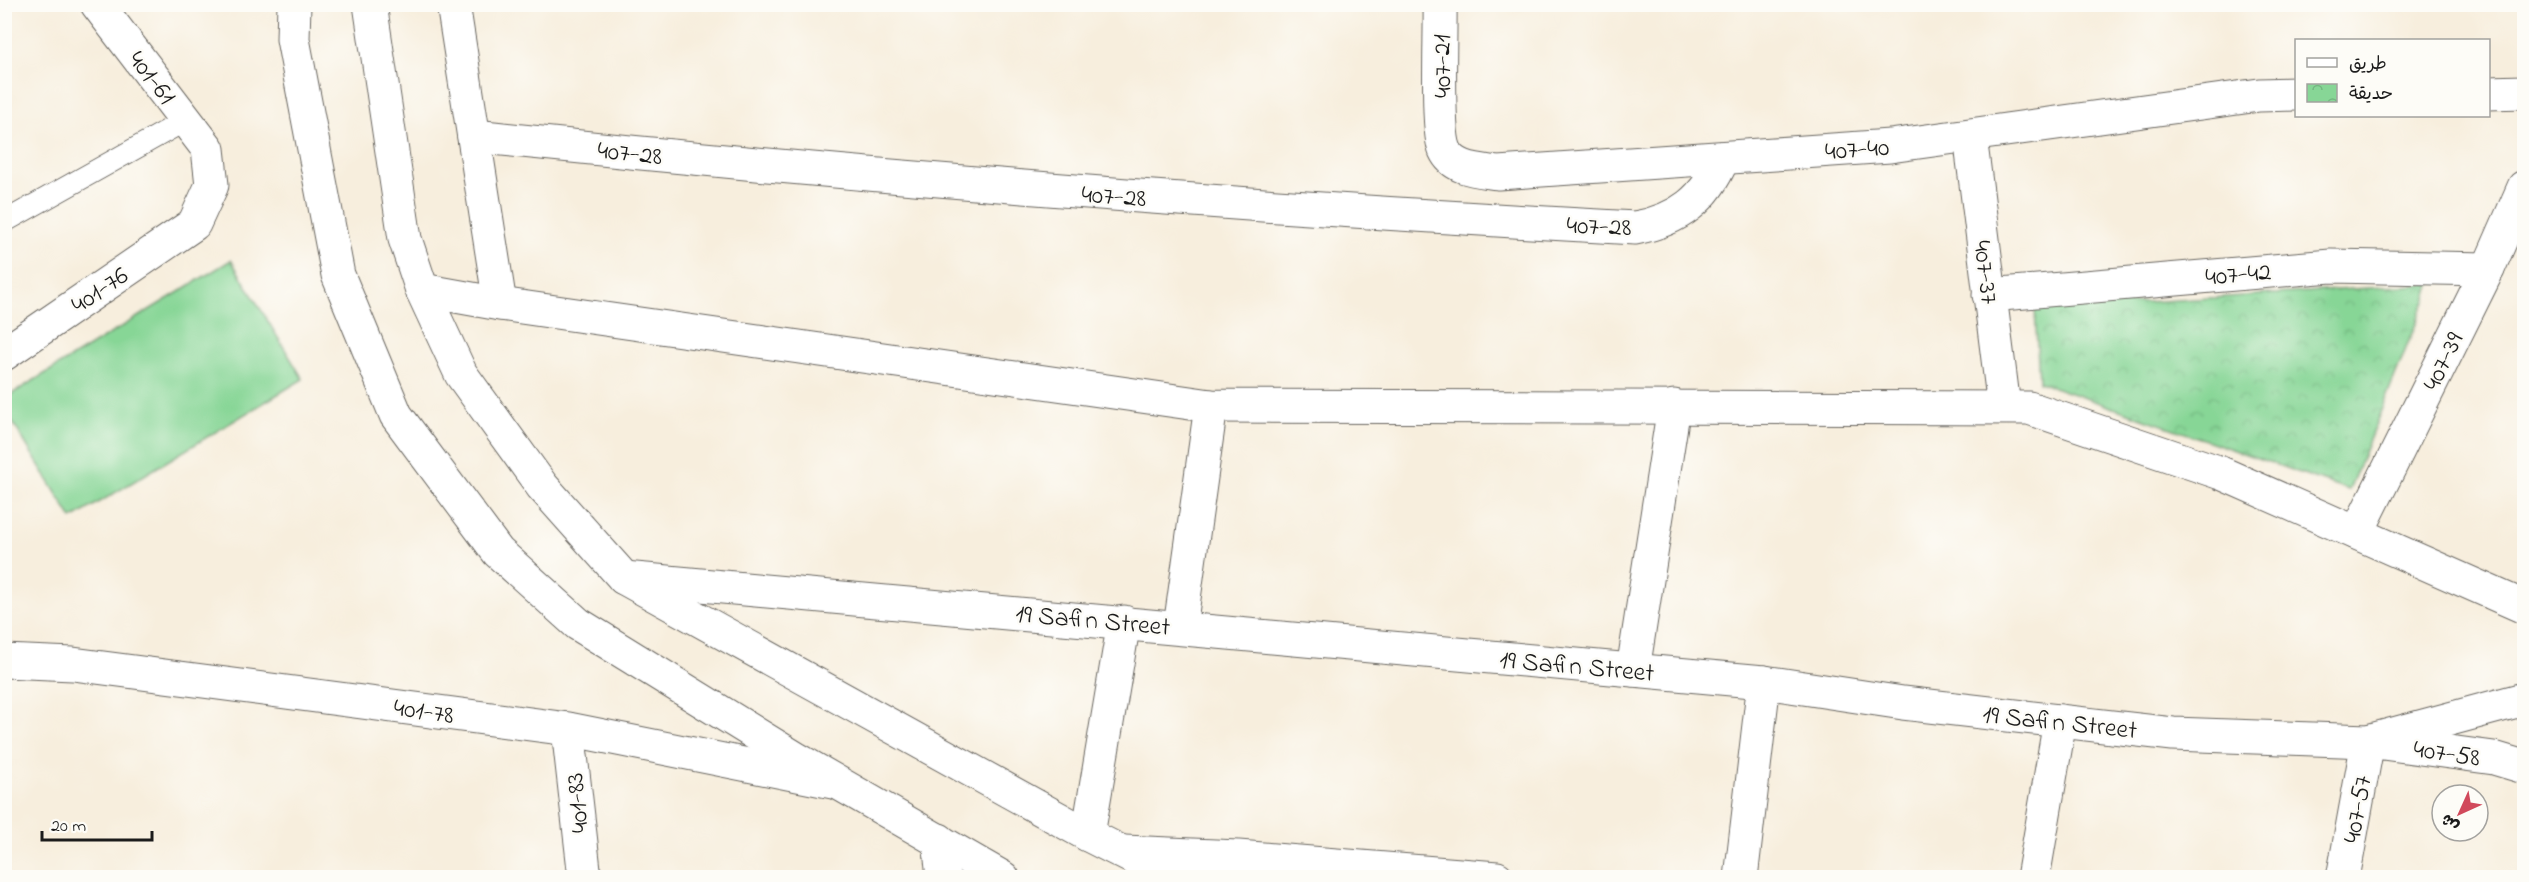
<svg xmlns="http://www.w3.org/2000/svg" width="2529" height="882" font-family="'Indie Flower','Playpen Sans Arabic',sans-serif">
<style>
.green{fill:#87d696;stroke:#527959;stroke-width:1.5}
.park{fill:url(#park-crowns);stroke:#527959;stroke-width:1.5}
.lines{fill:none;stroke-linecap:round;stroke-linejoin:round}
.service-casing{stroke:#696660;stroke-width:23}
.minor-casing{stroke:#696660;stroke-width:35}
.tertiary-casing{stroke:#696660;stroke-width:35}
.service{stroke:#fff;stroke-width:21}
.minor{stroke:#fff;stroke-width:33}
.tertiary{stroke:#fff;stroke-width:33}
.labels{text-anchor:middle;stroke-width:5;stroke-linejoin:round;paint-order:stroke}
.street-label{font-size:26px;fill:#1c1c1c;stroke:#fdfcf7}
</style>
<defs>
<pattern id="park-crowns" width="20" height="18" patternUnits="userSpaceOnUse" patternTransform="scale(1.5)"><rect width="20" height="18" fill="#87d696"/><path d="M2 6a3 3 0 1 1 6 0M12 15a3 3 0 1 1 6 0" fill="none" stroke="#74b781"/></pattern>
</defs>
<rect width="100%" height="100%" fill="#fdfcf7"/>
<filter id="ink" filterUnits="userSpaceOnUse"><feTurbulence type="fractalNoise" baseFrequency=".0167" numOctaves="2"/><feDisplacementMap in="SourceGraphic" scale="12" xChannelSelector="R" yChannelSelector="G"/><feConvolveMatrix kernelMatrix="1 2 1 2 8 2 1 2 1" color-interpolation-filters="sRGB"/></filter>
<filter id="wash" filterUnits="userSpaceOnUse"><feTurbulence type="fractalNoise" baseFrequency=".008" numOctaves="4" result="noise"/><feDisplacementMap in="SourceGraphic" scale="24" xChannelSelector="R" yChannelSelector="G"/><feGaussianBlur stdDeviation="1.35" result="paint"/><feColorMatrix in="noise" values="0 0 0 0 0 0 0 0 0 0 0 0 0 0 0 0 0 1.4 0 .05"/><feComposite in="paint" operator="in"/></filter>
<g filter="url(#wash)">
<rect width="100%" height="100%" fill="#f7eedd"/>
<!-- green -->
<path class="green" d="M231 260 303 379 72 519 5 410V398Z"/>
<!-- park -->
<path class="park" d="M2432 284 2349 490 2039 382 2035 309Z"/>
</g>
<g filter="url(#ink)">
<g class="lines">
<!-- service casing -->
<g class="service-casing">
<path id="service" d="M4 222 186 120"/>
</g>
<!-- minor casing -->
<g class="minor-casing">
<g id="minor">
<path d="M453 4 500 304"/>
<path d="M1440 4C1441 33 1436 129 1445 150 1454 170 1479 170 1498 173L1890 146 2259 95 2296 94"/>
<path d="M2488 93 2524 92"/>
<path d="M474 136C861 177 1247 207 1635 228 1679 220 1706 199 1723 158"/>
<path d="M1970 136 2004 407"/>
<path d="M422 290 500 304 1211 406 2029 408 2221 473 2524 607"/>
<path d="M1989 295 2331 266 2488 269"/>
<path d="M4 354 194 224 212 185 208 149 97 4"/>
<path d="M2357 533 2488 269 2524 187"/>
<path d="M1180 627 1211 406"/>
<path d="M4 661 73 664 568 729 833 782"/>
<path d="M1633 670 1674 406"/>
<path d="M568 729 585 878"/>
<path d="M1088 835 1124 622"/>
<path d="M939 840 943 878"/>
<path d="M1124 852 1238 857 1497 878"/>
<path d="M1741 878 1764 682"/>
<path d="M2033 878 2060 721"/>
<path d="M2343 878 2368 741 2494 758 2524 767"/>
</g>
</g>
<!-- tertiary casing -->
<g class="tertiary-casing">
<g id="tertiary">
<path d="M294 4 293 39 338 275 396 415 498 552 578 624 795 758 1003 878"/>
<path d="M370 4 405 239 422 290 461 374 542 486 624 578 1088 835 1173 878"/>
<path d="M624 578 1764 682 1903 703 2173 734 2368 741 2524 699"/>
</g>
</g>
<!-- service -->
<use href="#service" class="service"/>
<!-- minor -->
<use href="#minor" class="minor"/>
<!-- tertiary -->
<use href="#tertiary" class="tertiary"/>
</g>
</g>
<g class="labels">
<!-- street labels -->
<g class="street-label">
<text transform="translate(1441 66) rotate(-91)" y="9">407-21</text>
<text transform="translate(153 77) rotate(52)" y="9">401-61</text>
<text transform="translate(1857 148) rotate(-4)" y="9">407-40</text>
<text transform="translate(630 152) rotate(6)" y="9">407-28</text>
<text transform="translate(1114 195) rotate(4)" y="9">407-28</text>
<text transform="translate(1599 225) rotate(2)" y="9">407-28</text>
<text transform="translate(1987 272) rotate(83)" y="9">407-37</text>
<text transform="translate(2238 273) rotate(-5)" y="9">407-42</text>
<text transform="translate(99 289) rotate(-34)" y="9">401-76</text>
<text transform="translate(2442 361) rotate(-64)" y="9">407-39</text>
<text transform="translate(1093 619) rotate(5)" y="9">19 Safin Street</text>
<text transform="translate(1577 665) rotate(5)" y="9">19 Safin Street</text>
<text transform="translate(424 710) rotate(8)" y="9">401-78</text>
<text transform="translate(2060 721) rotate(6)" y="9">19 Safin Street</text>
<text transform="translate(2447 752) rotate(8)" y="9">407-58</text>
<text transform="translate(576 803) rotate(-96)" y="9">401-83</text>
<text transform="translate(2356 809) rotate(-80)" y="9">407-57</text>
</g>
</g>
<!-- margin -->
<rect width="2529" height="882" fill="none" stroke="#fdfcf7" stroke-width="24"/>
<!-- legend -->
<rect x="2295" y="39" width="195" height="78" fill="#fdfcf7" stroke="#a3a29f" stroke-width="1.5"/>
<rect x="2307" y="58" width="30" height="9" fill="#ffffff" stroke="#a3a29f" stroke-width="1.5"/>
<text x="2349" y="69" font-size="18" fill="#1c1c1c">طريق</text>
<rect x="2307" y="84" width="30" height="18" fill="url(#park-crowns)" stroke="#a3a29f" stroke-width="1.5"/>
<text x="2349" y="99" font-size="18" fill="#1c1c1c">حديقة</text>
<!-- north arrow -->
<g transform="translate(2460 813) rotate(225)"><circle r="28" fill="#fdfcf7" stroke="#a3a29f" stroke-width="1.5"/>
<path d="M0-4.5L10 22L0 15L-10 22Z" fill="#d1495b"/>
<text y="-9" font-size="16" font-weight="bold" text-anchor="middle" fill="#1c1c1c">ش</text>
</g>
<!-- scale -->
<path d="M42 831v9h110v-9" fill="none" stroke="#1c1c1c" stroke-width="3"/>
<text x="51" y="831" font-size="18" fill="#1c1c1c" stroke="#fdfcf7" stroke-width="4.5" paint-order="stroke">20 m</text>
</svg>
